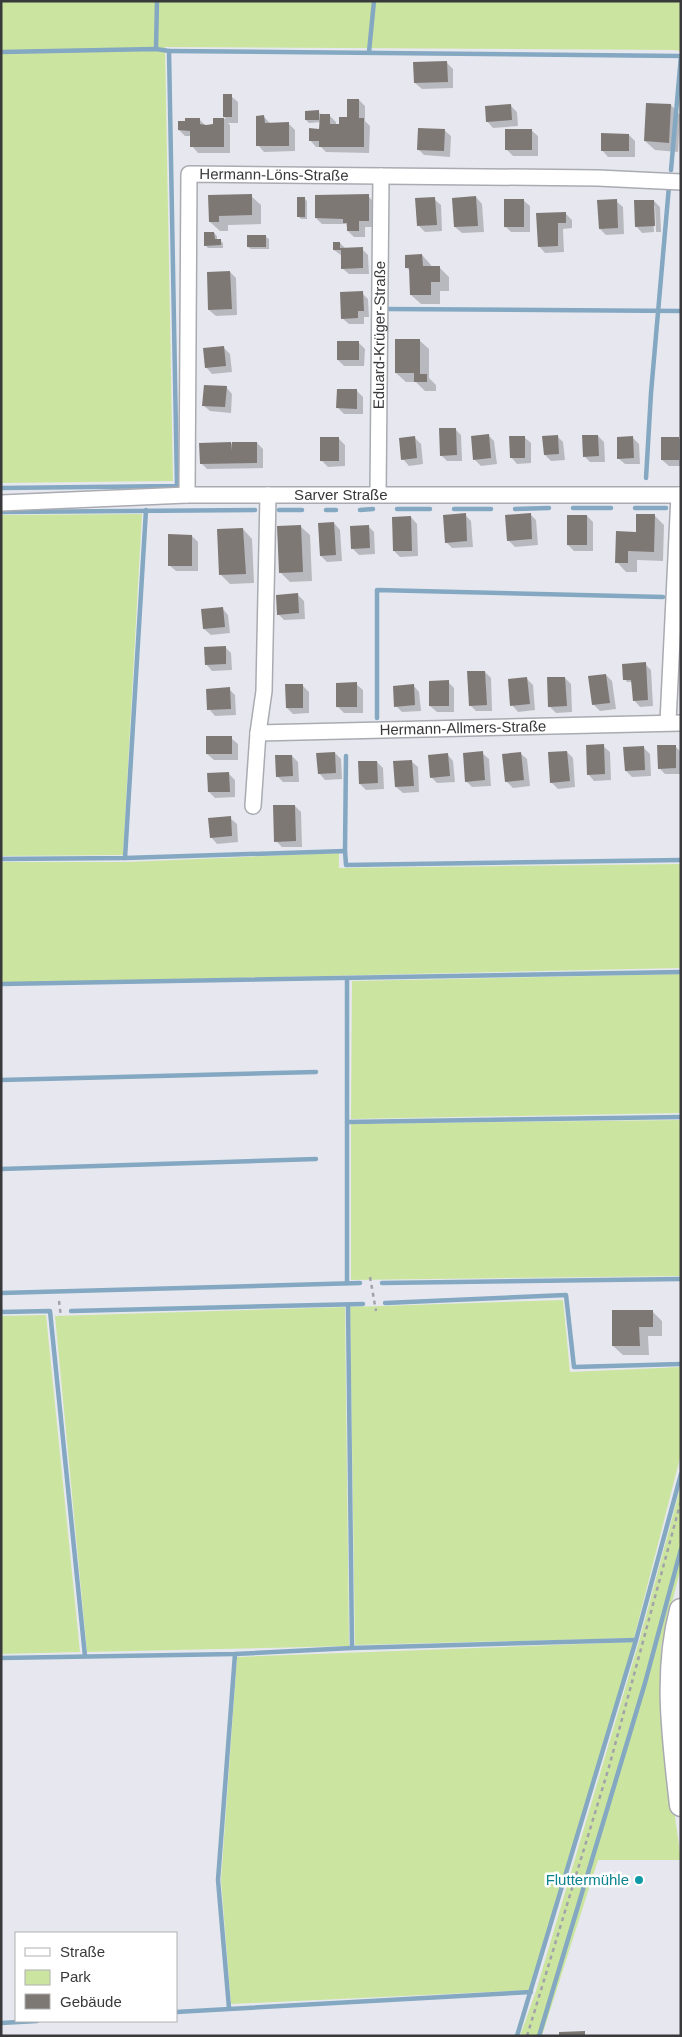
<svg xmlns="http://www.w3.org/2000/svg" width="682" height="2037" font-family="Arial,sans-serif">
<style>
.green{fill:#cbe5a1}
.shadow{fill:#0003}
.lines{fill:none;stroke-linecap:round;stroke-linejoin:round}
.stream{stroke:#84a8c1;stroke-width:4.5}
.building{fill:#7e7875}
.minor-casing{stroke:#a9abb1;stroke-width:18}
.secondary-casing{stroke:#a9abb1;stroke-width:25}
.path{stroke:#a2a2a8;stroke-width:2.5;stroke-dasharray:4 4;stroke-linecap:butt}
.minor{stroke:#fff;stroke-width:15}
.secondary{stroke:#fff;stroke-width:22}
.culture-dot{fill:#0f9aa8;stroke:#fff;stroke-width:2}
.labels{text-anchor:middle;stroke-width:5;stroke-linejoin:round;paint-order:stroke}
.street-label{font-size:15px;fill:#39393c;stroke:#fff}
.culture-label{font-size:15px;fill:#0d838f;stroke:#fff;text-anchor:end}
</style>
<rect width="100%" height="100%" fill="#e7e8ef"/>
<!-- green -->
<g class="green">
<path d="M1 1H681V51L673 50 165 47 173 481 1 483Z"/>
<path d="M142 514 123 855 1 856V515Z"/>
<path d="M339 853V868L681 864V968L1 983V862H127Z"/>
<path d="M681 974V1113L351 1119 352 981Z"/>
<path d="M681 1120V1276L351 1280V1124Z"/>
<path d="M563 1300 570 1372 681 1367V1454L634 1638 355 1645 350 1307Z"/>
<path d="M345 1307 349 1646 87 1652 55 1316Z"/>
<path d="M46 1315 80 1652 1 1654V1316Z"/>
<path d="M681 1485V1567L661 1647 665 1745 681 1860H598L542 2036H520L536 1991 640 1638Z"/>
<path d="M634 1642 530 1990 231 2004 221 1880 237 1657Z"/>
</g>
<!-- shadow -->
<g class="shadow">
<path d="M446 62 453 69V88L422 89 415 83Z"/>
<path d="M231 96 238 102V123H228L230 125V153H198L192 146V136H185L179 130 200 120 206 126H215L214 119H226L224 117Z"/>
<path d="M359 100 365 106V121L370 126 369 153 326 152 321 147H316L310 140 321 130V122L309 123 306 120 318 112 321 114 330 116 336 122V126H341L348 118Z"/>
<path d="M671 105 680 115 678 152 655 150 645 141Z"/>
<path d="M511 106 517 112 518 126 493 128 487 121Z"/>
<path d="M264 117 270 123 289 124 295 130V151L264 152 258 145Z"/>
<path d="M444 130 451 136 450 157 424 155 418 149Z"/>
<path d="M531 130 538 136V156H513L507 150Z"/>
<path d="M629 135 635 141V157H608L602 150Z"/>
<path d="M251 196 261 205V224L228 225V231H220L210 222Z"/>
<path d="M368 196 374 202 375 227H365V237H354L348 231 346 224H322L316 218Z"/>
<path d="M476 197 482 204 484 232 462 233 455 227Z"/>
<path d="M304 198 307 201V219H301L298 216Z"/>
<path d="M434 199 441 205 442 231 425 232 418 225Z"/>
<path d="M523 200 530 206V232H511L505 226Z"/>
<path d="M616 201 623 207 624 234 606 235 600 229Z"/>
<path d="M654 201 660 207 661 232H656L655 206H653L654 232 642 233 636 226Z"/>
<path d="M566 214 572 220V228L563 229 564 252 545 253 539 246Z"/>
<path d="M214 233 217 236V241L220 240 223 243V248H208L205 245Z"/>
<path d="M266 237 269 239V249H251L248 247Z"/>
<path d="M340 243 346 249H362L368 255 369 274H349L342 268V256L334 250Z"/>
<path d="M422 255 431 265V267H439L449 277V291H440V304H421L411 295 410 271 407 268Z"/>
<path d="M230 272 236 278 237 315 216 316 209 310Z"/>
<path d="M362 293 368 299 369 317H364V324H349L342 318Z"/>
<path d="M419 340 429 349V378L436 385V391H425L416 382H406L396 373Z"/>
<path d="M358 342 365 349 364 366H344L338 360Z"/>
<path d="M224 348 230 354 232 372 212 374 206 367Z"/>
<path d="M226 387 232 394 231 413 210 411 203 405Z"/>
<path d="M357 391 363 397V414H344L338 408Z"/>
<path d="M455 429 461 435 462 461H447L441 455Z"/>
<path d="M488 435 494 441 497 464 481 466 475 460Z"/>
<path d="M557 436 563 442 565 460 551 461 545 455Z"/>
<path d="M598 436 604 442 605 462H590L584 456Z"/>
<path d="M524 437 531 443V463L517 464 511 457Z"/>
<path d="M415 438 421 444 423 464 409 466 403 459Z"/>
<path d="M633 438 639 444 640 464H625L618 458Z"/>
<path d="M679 438 681 440V466H669L662 460Z"/>
<path d="M339 439 345 445V466L328 467 321 460Z"/>
<path d="M257 443 263 449V468L207 469 201 463V444Z"/>
<path d="M530 514 536 520 538 545 515 547 509 541Z"/>
<path d="M465 515 471 521 473 547 452 548 446 542Z"/>
<path d="M654 515 664 525 663 561 637 560V572H626L617 562 637 533Z"/>
<path d="M587 516 593 522V551H574L568 545Z"/>
<path d="M411 517 417 524 418 556 400 557 394 551Z"/>
<path d="M334 523 340 530 342 561 327 562 321 556Z"/>
<path d="M300 526 310 535 312 581 290 582 280 572Z"/>
<path d="M368 526 374 532 375 554 359 555 353 549Z"/>
<path d="M243 529 252 539 254 583 230 584 220 574Z"/>
<path d="M192 536 198 542V571H176L169 565Z"/>
<path d="M297 594 304 601 305 619 284 620 278 614Z"/>
<path d="M222 608 228 615 230 633 211 635 204 629 202 610Z"/>
<path d="M225 647 231 653 232 670 212 671 206 664Z"/>
<path d="M645 664 651 670 653 706 640 707 634 700 633 682H627L625 679Z"/>
<path d="M485 672 491 678 492 711H476L470 705Z"/>
<path d="M606 675 612 681 616 709 600 711 594 705Z"/>
<path d="M565 678 571 684 572 712 556 713 550 707Z"/>
<path d="M527 679 533 685 535 710 518 712 512 705Z"/>
<path d="M448 682 454 688V712H437L430 706Z"/>
<path d="M356 684 363 690V713H344L338 707Z"/>
<path d="M302 685 309 692V713L293 714 287 708Z"/>
<path d="M413 685 419 692 421 711 402 712 396 706Z"/>
<path d="M229 689 235 695 236 715 215 716 209 709Z"/>
<path d="M231 738 238 744V760H214L207 754Z"/>
<path d="M603 746 610 752 611 780 594 781 588 774Z"/>
<path d="M675 746 681 752V774H665L659 768Z"/>
<path d="M643 747 650 754 651 776 632 777 626 771Z"/>
<path d="M567 752 573 758 575 787 558 789 551 782Z"/>
<path d="M335 753 341 759 342 779 325 780 319 773Z"/>
<path d="M482 753 489 759 491 786 472 787 466 781Z"/>
<path d="M520 753 527 759 530 786 513 788 506 781Z"/>
<path d="M447 754 453 761 455 782 437 783 431 777Z"/>
<path d="M292 756 298 762 299 782H283L277 776Z"/>
<path d="M411 761 418 767 419 792 403 793 396 787Z"/>
<path d="M377 762 383 768 384 789 366 790 360 784Z"/>
<path d="M229 774 235 780V797L215 798 209 792Z"/>
<path d="M295 806 301 812 302 847H282L276 841Z"/>
<path d="M230 818 237 824 238 842 217 844 211 837Z"/>
<path d="M652 1311 662 1321V1336H648L649 1355H623L613 1346Z"/>
</g>
<g class="lines">
<!-- stream -->
<g class="stream">
<path d="M156 49 157 1"/>
<path d="M169 51 681 56 671 170"/>
<path d="M1 52 156 49 169 51 177 486 1 488"/>
<path d="M369 52 374 1"/>
<path d="M386 309 681 311"/>
<path d="M646 478 651 393 669 186"/>
<path d="M573 508H611"/>
<path d="M635 508H666"/>
<path d="M397 509H430"/>
<path d="M454 509H491"/>
<path d="M515 509 549 508"/>
<path d="M279 510H302"/>
<path d="M326 510H336"/>
<path d="M360 510 373 509"/>
<path d="M1 512 255 510"/>
<path d="M377 718V590L663 597"/>
<path d="M345 851 346 756"/>
<path d="M125 858 146 510"/>
<path d="M1 859 125 858 345 851 346 865 681 860"/>
<path d="M347 979V1283"/>
<path d="M1 984 681 972"/>
<path d="M1 1080 316 1072"/>
<path d="M347 1122 681 1117"/>
<path d="M1 1169 316 1159"/>
<path d="M382 1283 681 1279"/>
<path d="M1 1293 360 1283"/>
<path d="M385 1303 566 1295 574 1367 681 1364"/>
<path d="M348 1305 352 1648"/>
<path d="M71 1311 363 1304"/>
<path d="M1 1312 50 1311 85 1656"/>
<path d="M1 1658 235 1654 352 1648 636 1640"/>
<path d="M229 2008 218 1880 235 1654"/>
<path d="M176 2012 531 1992"/>
<path d="M1 2023 37 2021"/>
<path d="M517 2036 636 1640 681 1474"/>
<path d="M539 2036 645 1683 681 1549"/>
</g>
</g>
<!-- building -->
<g class="building">
<path d="M447 61 448 82 414 83 413 62Z"/>
<rect x="223" y="94" width="9" height="23"/>
<path d="M347 99H359V118H364V147H319V141H309V128L319 129 320 114H330V124H339V117H347Z"/>
<path d="M646 103 671 104 669 143 644 141Z"/>
<path d="M511 104 512 120 486 122 485 106Z"/>
<path d="M319 110V120H305V111Z"/>
<path d="M264 115 265 123 289 122V146H256V116Z"/>
<path d="M185 118H200V124L206 125 213 124V118H224V147H190V131L178 130V121H185Z"/>
<path d="M418 128 445 129 444 151 417 150Z"/>
<rect x="505" y="129" width="27" height="21"/>
<path d="M601 133 629 134V151H601Z"/>
<path d="M252 194V215L219 216V222H209L208 195Z"/>
<path d="M369 194V221H359V231H347V223H343V219L315 218V195Z"/>
<path d="M476 196 478 226 454 227 452 198Z"/>
<rect x="297" y="197" width="8" height="20"/>
<path d="M435 197 437 225 417 226 415 198Z"/>
<rect x="504" y="199" width="20" height="28"/>
<path d="M617 199 618 228 599 229 597 200Z"/>
<path d="M634 200H654L655 226 635 227Z"/>
<path d="M566 212V223H558V246L538 247 536 213Z"/>
<path d="M204 232H214L215 239H221V245L204 246Z"/>
<rect x="247" y="235" width="19" height="12"/>
<path d="M333 242H340V248L363 247V268L341 269V250H333Z"/>
<path d="M422 254 423 266H440V282H431V295H410L409 268H405V255Z"/>
<path d="M230 271 232 309 208 310 207 272Z"/>
<path d="M363 291 364 311H358V318L341 319 340 292Z"/>
<path d="M395 339H420V374H427V382H414V373H395Z"/>
<rect x="337" y="341" width="22" height="19"/>
<path d="M224 346 226 366 205 368 203 348Z"/>
<path d="M204 385 227 386 225 407 202 406Z"/>
<path d="M337 389H357V409L336 408Z"/>
<path d="M439 428H456L457 455 440 456Z"/>
<path d="M489 434 491 458 473 460 471 436Z"/>
<path d="M558 435 559 454 544 455 542 436Z"/>
<path d="M582 435H598L599 456 583 457Z"/>
<path d="M415 436 417 458 401 460 399 438Z"/>
<path d="M509 436H525V458H510Z"/>
<path d="M633 436 634 458 617 459V437Z"/>
<rect x="320" y="437" width="19" height="24"/>
<rect x="661" y="437" width="18" height="23"/>
<path d="M231 442V451L232 442H257V463L200 464 199 443Z"/>
<path d="M466 513 467 541 445 543 443 515Z"/>
<path d="M531 513 532 539 507 541 505 515Z"/>
<path d="M636 514H655L654 552 628 551V563H615L616 531 636 532Z"/>
<rect x="567" y="515" width="20" height="30"/>
<path d="M411 516 412 551H393L392 517Z"/>
<path d="M334 522 336 555 320 556 318 523Z"/>
<path d="M301 525 303 572 279 573 277 526Z"/>
<path d="M369 525 370 548 351 549 350 526Z"/>
<path d="M243 528 246 574 219 575 217 529Z"/>
<path d="M168 534 192 535V566H168Z"/>
<path d="M298 593 299 613 277 615 276 595Z"/>
<path d="M223 607 225 627 203 629 201 609Z"/>
<path d="M226 646V664L205 665 204 647Z"/>
<path d="M646 662 648 700 633 701 631 680H623L622 664Z"/>
<path d="M467 671H485L487 705 469 706Z"/>
<path d="M606 674 610 703 592 705 588 676Z"/>
<path d="M527 677 530 704 510 706 508 679Z"/>
<path d="M547 677H565L567 706 548 707Z"/>
<path d="M449 680V706H429V681Z"/>
<path d="M357 682V707H336V683Z"/>
<path d="M285 684H303V708H286Z"/>
<path d="M414 684 415 705 394 707 393 686Z"/>
<path d="M230 687 231 709 207 710 206 689Z"/>
<rect x="206" y="736" width="26" height="18"/>
<path d="M604 744 605 774 587 775 586 745Z"/>
<path d="M657 745H676V768L658 769Z"/>
<path d="M644 746 645 770 625 771 623 747Z"/>
<path d="M483 751 485 780 465 782 463 753Z"/>
<path d="M567 751 570 781 550 783 548 752Z"/>
<path d="M335 752 336 773 318 774 316 753Z"/>
<path d="M521 752 524 780 505 782 502 754Z"/>
<path d="M448 753 450 776 430 778 428 755Z"/>
<path d="M275 755H292L293 776 276 777Z"/>
<path d="M412 760 414 786 395 787 393 761Z"/>
<path d="M358 761H377L378 783 359 784Z"/>
<path d="M229 772 230 792H208L207 773Z"/>
<path d="M273 805H295L296 841 274 842Z"/>
<path d="M231 816 232 836 210 838 208 818Z"/>
<path d="M612 1310H653V1327H639L640 1346H612Z"/>
<path d="M585 2031V2036H559V2032Z"/>
</g>
<g class="lines">
<!-- minor casing -->
<g class="minor-casing">
<g id="minor">
<path id="s1" d="M378 494 381 176"/>
<path id="s2" d="M187 495 189 174 598 178 681 182"/>
<path id="s3" d="M1 503 187 495H681"/>
<path d="M668 722 679 495"/>
<path id="s4" d="M258 733 681 723"/>
<path d="M253 806 258 733 264 691 268 495"/>
</g>
</g>
<!-- secondary casing -->
<g class="secondary-casing">
<path id="secondary" d="M681 1610C664 1674 674 1741 681 1805"/>
</g>
<!-- path -->
<g class="path">
<path d="M370 1277 376 1311"/>
<path d="M59 1301 61 1317"/>
<path d="M527 2036 609 1767 681 1501"/>
</g>
<!-- minor -->
<use href="#minor" class="minor"/>
<!-- secondary -->
<use href="#secondary" class="secondary"/>
</g>
<!-- markers -->
<circle class="culture-dot" cx="639" cy="1880" r="5"/>
<g class="labels">
<!-- street labels -->
<g class="street-label">
<text dy="5" stroke="none"><textPath href="#s2" startOffset="406">Hermann-Löns-Straße</textPath></text>
<text dy="5" stroke="none"><textPath href="#s1" startOffset="159">Eduard-Krüger-Straße</textPath></text>
<text dy="5" stroke="none"><textPath href="#s3" startOffset="340">Sarver Straße</textPath></text>
<text dy="5" stroke="none"><textPath href="#s4" startOffset="205">Hermann-Allmers-Straße</textPath></text>
</g>
<!-- culture labels -->
<g class="culture-label">
<text x="629" y="1885">Fluttermühle</text>
</g>
</g>
<!-- border -->
<rect width="682" height="2037" fill="none" stroke="#39393c" stroke-width="5"/>
<!-- legend -->
<rect x="15" y="1932" width="162" height="90" fill="#ffffff" stroke="#b0b0b1"/>
<rect x="25" y="1948" width="25" height="8" fill="#ffffff" stroke="#b0b0b1"/>
<text x="60" y="1957" font-size="15" fill="#39393c">Straße</text>
<rect x="25" y="1970" width="25" height="15" fill="#cbe5a1" stroke="#b0b0b1"/>
<text x="60" y="1982" font-size="15" fill="#39393c">Park</text>
<rect x="25" y="1994" width="25" height="15" fill="#7e7875" stroke="#b0b0b1"/>
<text x="60" y="2007" font-size="15" fill="#39393c">Gebäude</text>
</svg>
